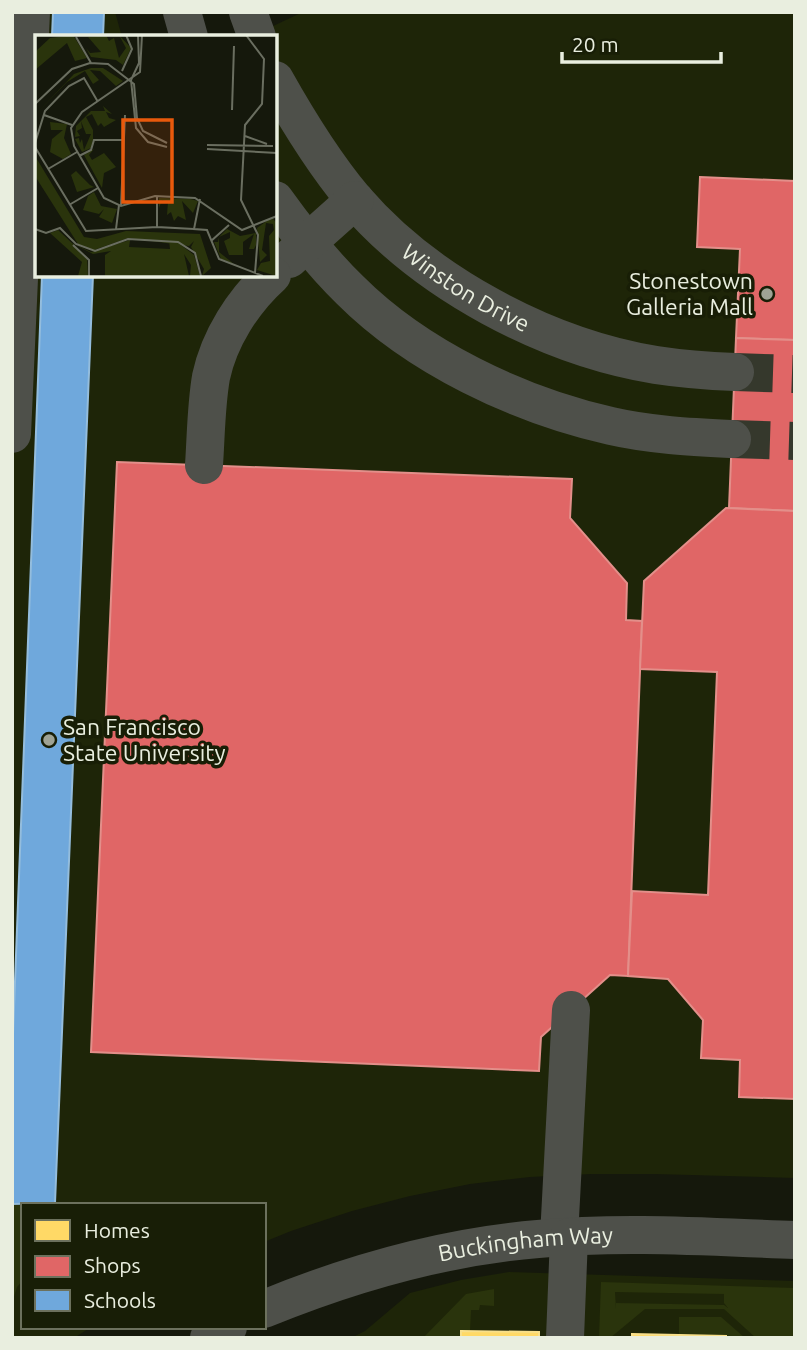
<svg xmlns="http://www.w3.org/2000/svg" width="807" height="1350" font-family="Ubuntu,sans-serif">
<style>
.built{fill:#1e2508}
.green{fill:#2a340c;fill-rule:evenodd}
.homes{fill:#ffd966;stroke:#f8df8a;stroke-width:2}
.shops{fill:#e06666;stroke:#e38f8a;stroke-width:2}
.schools{fill:#6fa8dc;stroke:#94bddd;stroke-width:2}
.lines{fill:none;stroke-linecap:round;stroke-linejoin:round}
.minor-tunnel{stroke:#35382c;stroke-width:38;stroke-dasharray:38 19;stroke-linecap:butt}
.minor{stroke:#4e504a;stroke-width:38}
.poi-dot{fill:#9fa395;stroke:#181e06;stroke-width:2.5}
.labels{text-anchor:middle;stroke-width:7;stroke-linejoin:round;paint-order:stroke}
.poi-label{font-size:23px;fill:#e9eedf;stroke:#181e06;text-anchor:end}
.street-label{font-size:23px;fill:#e9eedf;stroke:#181e06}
.inset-road{fill:none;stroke:#6a6e60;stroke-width:2}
.view{fill:#e8590c;fill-opacity:0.15;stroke:#e8590c;stroke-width:3.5}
.inset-edge{fill:none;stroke:#e9eedf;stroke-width:3.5}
</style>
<rect width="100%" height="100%" fill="#15180c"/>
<!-- built -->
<g class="built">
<path d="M12 12H115L122 37H37V275H275V37H250L303 12H795V1178L654 1174H591L530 1177 470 1184 410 1196 352 1211 291 1231 264 1242V1205H23V1327H91L74 1338H12Z"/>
<path d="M509 1272 795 1281V1338H351L365 1331 410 1293 461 1280Z"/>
</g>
<!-- green -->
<g class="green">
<path d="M12 1204H29L23 1205V1280L17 1287 12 1303Z"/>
<path d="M601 1282 795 1288V1338H756L724 1309H645L610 1338H599ZM615 1292 724 1294V1303L728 1308 724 1305 616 1303V1309Z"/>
<path d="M494 1289V1306L480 1305 479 1310H471L470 1331H461V1338H423L466 1294Z"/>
<path d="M679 1317H721L745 1338 679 1335Z"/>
</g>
<!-- homes -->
<g class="homes">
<path d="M461 1331 539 1332V1338H461Z"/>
<path d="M632 1334 726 1336V1338H632Z"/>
</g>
<!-- shops -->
<g class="shops">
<path d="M700 177 795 181V340L736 338 740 249 697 247Z"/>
<path d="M736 338 795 340V511L729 508Z"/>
<path d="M117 462 572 479 570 518 627 583 626 620 642 621 628 976 610 975 541 1037 539 1071 91 1052Z"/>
<path d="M726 508 795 511V1099L739 1097 740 1060 701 1058 703 1020 668 979 628 976 632 891 708 895 717 672 640 669 644 581Z"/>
</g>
<!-- schools -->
<g class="schools">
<path d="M53 12H104L103 37H52Z"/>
<path d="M42 275H93L55 1203 12 1204V1060Z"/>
</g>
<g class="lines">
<!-- minor-tunnel -->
<g class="minor-tunnel">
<path d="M735 372 795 374"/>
<path d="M732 439 795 441"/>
</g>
<!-- minor -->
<g class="minor">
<path d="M182 12 189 37"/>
<path d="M248 12 257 37"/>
<path id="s1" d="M275 80C298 121 323 162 354 199 426 283 546 347 656 365 682 369 708 371 735 372"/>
<path d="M275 200C298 232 322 263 350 290 417 357 518 405 611 426 650 435 692 437 732 439"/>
<path d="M289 259 355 200"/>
<path d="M12 434 31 12"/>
<path d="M204 465C206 436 206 406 211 377 219 339 243 301 272 275"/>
<path d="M559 1237 571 1010"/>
<path id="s2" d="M264 1309C352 1273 443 1247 538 1239 623 1231 709 1237 795 1240"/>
<path d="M209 1338 228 1327"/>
<path d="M565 1338 569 1237"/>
</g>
</g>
<!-- markers -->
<g class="poi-dot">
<circle cx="767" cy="294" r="7"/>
<circle cx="49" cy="740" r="7"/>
</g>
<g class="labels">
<!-- poi labels -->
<g class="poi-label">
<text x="753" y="289">Stonestown<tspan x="753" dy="26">Galleria Mall</tspan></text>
<text x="63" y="735" text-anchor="start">San Francisco<tspan x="63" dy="26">State University</tspan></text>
</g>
<!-- street labels -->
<g class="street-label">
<text dy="8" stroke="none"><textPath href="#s1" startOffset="287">Winston Drive</textPath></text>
<text dy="8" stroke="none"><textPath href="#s2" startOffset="271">Buckingham Way</textPath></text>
</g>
</g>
<!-- overview -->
<g transform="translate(35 35)">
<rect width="242" height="242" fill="#15180c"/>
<path d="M38 0 52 23 40 26 32 8 0 35V17L15 3ZM71 0 74 6 79 3 84 23 91 13 84 0 96 13 88 30 81 25 56 22 51 13 55 18 66 17 53 2ZM68 33 88 46 81 51 65 36 55 35 64 45 58 49 50 36 32 47 0 80 39 39 56 33ZM68 71 77 79 71 77 74 83 81 85 69 92 66 88 63 91 57 79 51 82 58 95V105L56 113 47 117 40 104 44 103 45 108 47 104 49 115 56 99H51L46 86 47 93 42 96 45 101 40 102 41 91 56 76H70ZM15 87 32 89 29 103 36 119 28 124 15 117 17 104 28 95H16ZM59 114 54 120 57 125 69 118 81 132 69 138 67 153 49 120ZM0 121 49 202 62 204 91 196 165 199 176 233 167 241 169 234 156 212 159 206 154 211 93 203 59 215 43 209 0 141ZM41 136 55 150 59 152 42 157 36 140ZM59 157 66 171 82 174 77 188 64 182 69 174 64 179 48 175 53 161ZM124 163 155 164 163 166 158 178 147 166 151 185 143 181 139 186 136 177 132 180 133 167 127 165 124 173ZM238 184 241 187V241L222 235 226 228 235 226 234 201 239 195 238 189 231 188 227 215 232 220 225 227 222 193 233 185ZM192 194 205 201 221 198V210L219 214H214L219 199 208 207V220H194L189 206 195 203V197L184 202V217L199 229 186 224 179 207H183L184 202ZM23 195 52 222 53 241H43L47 227 15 198ZM95 205 94 212 135 214 134 206 142 207 159 220 165 241H155L156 230 149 219 154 241H70V220L76 216 58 219 35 207 56 217Z" fill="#2a340c"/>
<path class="inset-road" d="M107 0 105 37 47 77 36 93 39 111 69 163 86 171 120 161 160 163 207 195 242 181M211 0 229 24 227 69 210 90 206 165 223 200 220 238M41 2 56 28M87 36 97 14 91 0M96 45 101 93 113 107 132 112M96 45 104 28 103 0M0 69 37 34 55 28 73 29 99 49 102 83 108 96 132 108M197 75 199 11M9 80 37 90M210 101 232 109M0 108 10 76 34 51 49 43 63 67M172 110 238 111M0 112 51 196 122 192M172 114 242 118M44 121 56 115 59 105H89M13 134 42 117M122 161V192L159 194M165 164 159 194 172 195 184 224 228 241M34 170 63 153M86 170 90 80M0 194 11 198 25 193 41 209 60 216 93 204 143 207 160 218 166 241M81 194 84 170M176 206 194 190M38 210 54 225V241"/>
<path class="view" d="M88 85H137V167H88Z"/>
<rect width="242" height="242" class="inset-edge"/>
</g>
<!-- border -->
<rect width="807" height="1350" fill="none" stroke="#e9eedf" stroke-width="28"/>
<!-- legend -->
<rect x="21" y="1203" width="245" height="126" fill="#181e06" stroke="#6c715d" stroke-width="2"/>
<rect x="35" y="1220" width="35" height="21" fill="#ffd966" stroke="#6c715d" stroke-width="2"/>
<text x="84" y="1238" font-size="21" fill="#e9eedf">Homes</text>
<rect x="35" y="1256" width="35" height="21" fill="#e06666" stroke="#6c715d" stroke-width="2"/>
<text x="84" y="1273" font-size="21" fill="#e9eedf">Shops</text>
<rect x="35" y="1290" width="35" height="21" fill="#6fa8dc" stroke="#6c715d" stroke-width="2"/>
<text x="84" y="1308" font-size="21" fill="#e9eedf">Schools</text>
<!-- scale -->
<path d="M562 52v10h159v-10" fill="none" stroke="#e9eedf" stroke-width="3.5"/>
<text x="572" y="52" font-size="21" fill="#e9eedf" stroke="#181e06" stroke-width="5" paint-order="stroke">20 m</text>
</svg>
